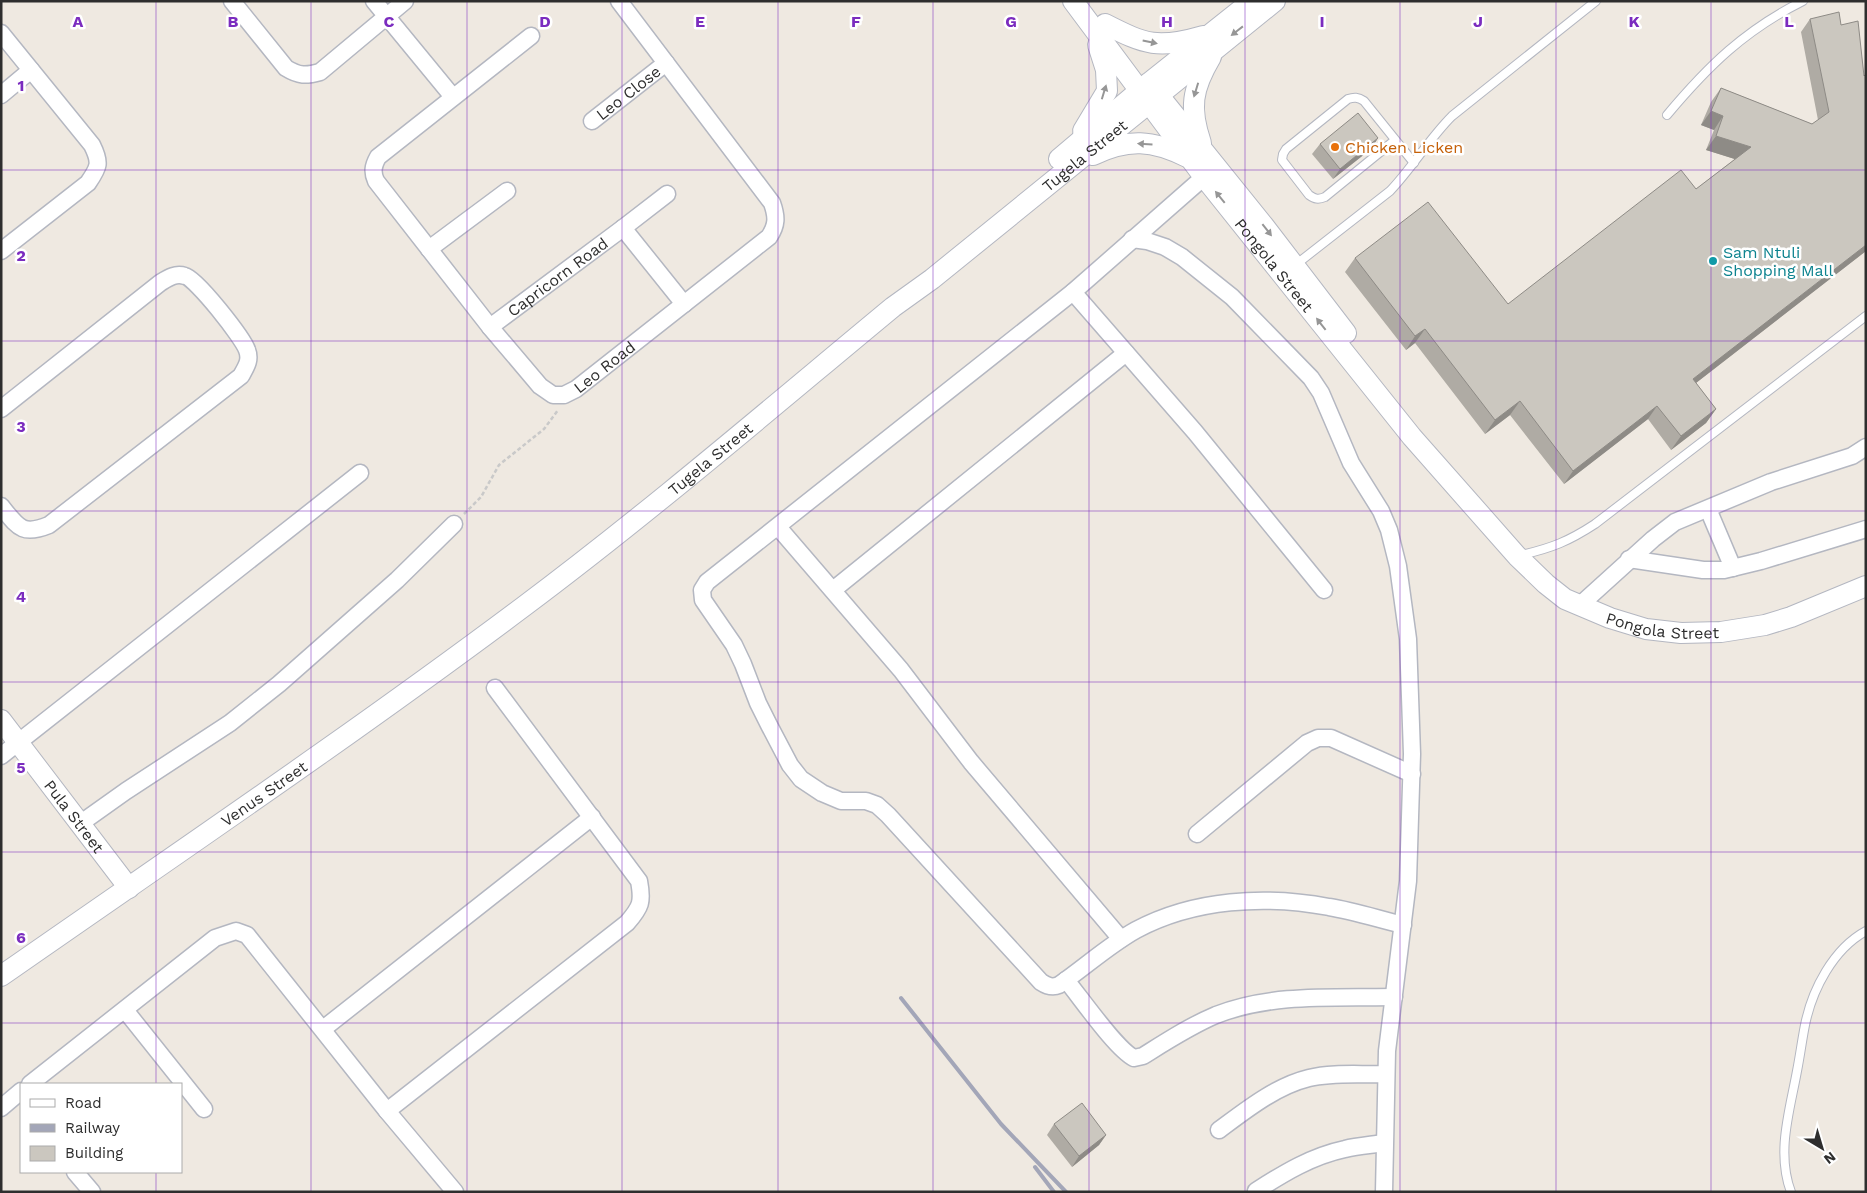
<svg xmlns="http://www.w3.org/2000/svg" width="1867" height="1193" font-family="'Work Sans',sans-serif">
<style>
.lines{fill:none;stroke-linecap:round;stroke-linejoin:round}
.service-casing{stroke:#b4b7c1;stroke-width:10}
.minor-casing{stroke:#b4b7c1;stroke-width:19}
.tertiary-casing{stroke:#b4b7c1;stroke-width:22}
.path{stroke:#c9c9c9;stroke-width:2.5;stroke-dasharray:4 2.5;stroke-linecap:butt}
.service{stroke:#fff;stroke-width:8}
.minor{stroke:#fff;stroke-width:16}
.tertiary{stroke:#fff;stroke-width:20}
.rail{stroke:#a3a6b8;stroke-width:4}
.wall{fill:#afaba4}
.shaded-wall{fill:#8e8b86}
.building{fill:#cbc7bf;stroke:#8e8b86}
.oneway{fill:#969696}
.grid{fill:none;stroke:#7b2cbf;stroke-width:1;stroke-opacity:0.55}
.food-dot{fill:#e8710a;stroke:#fff;stroke-width:2}
.culture-dot{fill:#0f9aa8;stroke:#fff;stroke-width:2}
.labels{text-anchor:middle;stroke-width:5;stroke-linejoin:round;paint-order:stroke}
.street-label{font-size:16px;fill:#2e2e2e;stroke:#fff}
.food-label{font-size:16px;fill:#c56008;stroke:#fff;text-anchor:start}
.culture-label{font-size:16px;fill:#0d838f;stroke:#fff;text-anchor:start}
.grid-label{font-size:16px;text-anchor:middle;font-weight:bold;fill:#7b2cbf;stroke:#fff;stroke-width:5;stroke-linejoin:round;paint-order:stroke}
</style>
<rect width="100%" height="100%" fill="#efe9e1"/>
<g class="lines">
<!-- service casing -->
<g class="service-casing">
<g id="service">
<path d="M1667 115C1708 66 1745 30 1803 1"/>
<path d="M1395 140 1325 197C1318 200 1315 199 1309 195L1282 160 1283 154 1286 149 1348 99C1354 97 1358 97 1364 101L1414 163"/>
<path d="M1294 266 1390 191C1412 168 1429 139 1452 116L1596 1"/>
<path d="M1521 555C1552 548 1569 541 1595 524L1866 316"/>
<path d="M1791 1192C1776 1152 1790 1110 1797 1071 1800 1056 1802 1040 1805 1025 1812 990 1833 949 1866 931"/>
</g>
</g>
<!-- minor casing -->
<g class="minor-casing">
<g id="minor">
<path d="M232 1 286 68C299 76 306 76 320 72L405 1"/>
<path d="M374 1 453 97"/>
<path d="M1 33 92 145C101 163 99 167 88 183L1 251"/>
<path id="s1" d="M531 36 378 157C373 166 372 172 376 181L490 327 540 386 553 395H564L576 389 769 237C777 225 777 217 772 203L619 1"/>
<path d="M1 95 31 70"/>
<path id="s2" d="M592 121 666 63"/>
<path d="M1204 177 1073 292 707 582 702 590 703 600 734 645 743 664 758 703 769 725 790 765 801 779 822 793 841 801H866L877 805 888 815 1041 982C1047 986 1052 988 1059 985 1085 967 1109 945 1136 930 1194 899 1265 895 1329 907 1354 911 1378 919 1403 925"/>
<path d="M623 228 684 304"/>
<path d="M1132 239 1147 241 1165 247 1182 257 1232 297 1311 378 1321 393 1351 463 1381 511 1389 530 1398 566 1408 639 1412 754 1408 881 1387 1051 1384 1192"/>
<path d="M429 249 507 191"/>
<path d="M1073 292 1195 432 1324 590"/>
<path id="s3" d="M490 327 623 228 667 194"/>
<path d="M1 409 160 283C168 278 175 273 185 276 196 278 243 338 247 350 251 360 246 367 241 376L49 525C22 536 18 527 1 506"/>
<path d="M1708 509 1733 568"/>
<path d="M778 527 901 670 971 762 1121 939"/>
<path d="M1629 559 1703 570H1724L1761 561 1866 529"/>
<path d="M833 590 1126 353"/>
<path d="M1579 606 1653 539 1675 522 1771 482 1852 456 1866 447"/>
<path d="M1 756 360 473"/>
<path d="M81 823 126 791 230 723 279 684 397 580 454 524"/>
<path d="M1197 834 1307 743 1318 738H1331L1412 774"/>
<path d="M1066 980C1081 998 1116 1049 1134 1058L1143 1056C1167 1041 1190 1026 1216 1015 1272 993 1335 998 1394 997"/>
<path d="M125 1010 204 1109"/>
<path d="M323 1029 592 817"/>
<path d="M30 1084 215 938 236 931 247 935 387 1111 455 1192"/>
<path d="M1 1108 21 1091"/>
<path d="M387 1111 627 923C641 907 643 902 639 881L495 688"/>
<path d="M1219 1130C1246 1110 1276 1086 1309 1078 1333 1072 1361 1075 1386 1074"/>
<path d="M75 1172 92 1192"/>
<path d="M1256 1191C1284 1173 1312 1156 1345 1149 1357 1146 1371 1145 1384 1143"/>
</g>
</g>
<!-- tertiary casing -->
<g class="tertiary-casing">
<g id="tertiary">
<path id="s4" d="M1073 1 1204 177 1412 437 1517 556 1546 584 1565 599 1610 618 1646 629 1681 633 1721 632 1765 625 1791 617 1866 586"/>
<path d="M1105 24C1146 45 1158 49 1203 36"/>
<path d="M1164 102 1264 226 1346 333"/>
<path d="M1083 131 1107 91 1106 70 1098 45"/>
<path d="M1201 143C1189 108 1192 89 1211 57"/>
<path d="M1093 155C1128 138 1153 140 1187 157"/>
<path d="M1059 159 1150 82 1252 1"/>
<path id="s5" d="M1 720 129 888"/>
<path id="s6" d="M1 976C176 854 352 735 523 607 650 512 771 408 893 307L932 279 1275 1"/>
</g>
</g>
<!-- path -->
<path class="path" d="M464 514 481 497 499 465 544 429 558 410"/>
<!-- service -->
<use href="#service" class="service"/>
<!-- minor -->
<use href="#minor" class="minor"/>
<!-- tertiary -->
<use href="#tertiary" class="tertiary"/>
<!-- rail -->
<g class="rail">
<path d="M901 998 1001 1124 1066 1192"/>
<path d="M1035 1167 1054 1192"/>
</g>
</g>
<!-- wall -->
<g class="wall">
<path d="M1810 19 1841 25 1864 76 1866 74V251L1696 383 1716 409 1706 423 1671 450 1648 419 1564 484 1510 415 1485 434 1415 343 1406 350 1345 272 1355 258 1508 304 1696 189 1735 159 1706 150 1714 130 1701 125 1711 102 1721 88 1812 124 1818 120 1801 32Z"/>
<path d="M1378 138 1371 149 1333 179 1312 154 1320 144Z"/>
<path d="M1054 1124 1106 1135 1099 1145 1072 1167 1047 1135Z"/>
</g>
<!-- shaded-wall -->
<g class="shaded-wall">
<path d="M1711 111 1723 116 1714 130 1701 125Z"/>
<path d="M1716 136 1751 147 1741 161 1706 150Z"/>
<path d="M1378 138 1371 149 1333 179 1340 169Z"/>
<path d="M1866 245V251L1683 393 1693 379Z"/>
<path d="M1425 329 1415 343 1406 350 1415 336Z"/>
<path d="M1520 401 1510 415 1485 434 1495 420Z"/>
<path d="M1657 406 1648 419 1564 484 1573 471Z"/>
<path d="M1716 409 1706 423 1671 450 1681 436Z"/>
<path d="M1106 1135 1099 1145 1072 1167 1079 1156Z"/>
</g>
<!-- building -->
<g class="building">
<path d="M1839 12 1841 25 1858 21 1864 76 1866 74V245L1693 379 1716 409 1681 436 1657 406 1573 471 1520 401 1495 420 1425 329 1415 336 1355 258 1428 202 1508 304 1681 170 1696 189 1751 147 1716 136 1723 116 1711 111 1721 88 1812 124 1829 112 1810 19Z"/>
<path d="M1358 113 1378 138 1340 169 1320 144Z"/>
<path d="M1082 1103 1106 1135 1079 1156 1054 1124Z"/>
</g>
<!-- one-way arrows -->
<defs><path id="oneway-solid" d="M-6-.8H1V-3.2L6.5 0L1 3.2V.8H-6Z" transform="scale(1.25)"/></defs>
<g class="oneway">
<use href="#oneway-solid" transform="translate(1237 31) rotate(142)"/>
<use href="#oneway-solid" transform="translate(1150 42) rotate(12)"/>
<use href="#oneway-solid" transform="translate(1196 90) rotate(107)"/>
<use href="#oneway-solid" transform="translate(1104 92) rotate(-73)"/>
<use href="#oneway-solid" transform="translate(1145 144) rotate(-177)"/>
<use href="#oneway-solid" transform="translate(1220 197) rotate(-129)"/>
<use href="#oneway-solid" transform="translate(1267 230) rotate(52)"/>
<use href="#oneway-solid" transform="translate(1321 324) rotate(-128)"/>
</g>
<!-- grid -->
<path class="grid" d="M156 1V1084M311 1V1192M467 1V1192M622 1V1192M778 1V1192M933 1V1192M1089 1V1192M1245 1V1192M1400 1V1192M1556 1V1192M1711 1V1192M1 170H1866M1 341H1866M1 511H1866M1 682H1866M1 852H1866M1 1023H1866M156 1172V1192"/>
<!-- markers -->
<circle class="food-dot" cx="1335" cy="147" r="5"/>
<circle class="culture-dot" cx="1713" cy="261" r="5"/>
<g class="labels">
<!-- street labels -->
<g class="street-label">
<text dy="6" stroke="none"><textPath href="#s2" startOffset="46">Leo Close</textPath></text>
<text dy="6" stroke="none"><textPath href="#s6" startOffset="1360">Tugela Street</textPath></text>
<text dy="6" stroke="none"><textPath href="#s4" startOffset="332">Pongola Street</textPath></text>
<text dy="6" stroke="none"><textPath href="#s3" startOffset="84">Capricorn Road</textPath></text>
<text dy="6" stroke="none"><textPath href="#s1" startOffset="559">Leo Road</textPath></text>
<text dy="6" stroke="none"><textPath href="#s6" startOffset="878">Tugela Street</textPath></text>
<text dy="6" stroke="none"><textPath href="#s4" startOffset="878">Pongola Street</textPath></text>
<text dy="6" stroke="none"><textPath href="#s6" startOffset="320">Venus Street</textPath></text>
<text dy="6" stroke="none"><textPath href="#s5" startOffset="121">Pula Street</textPath></text>
</g>
<!-- food labels -->
<g class="food-label">
<text x="1345" y="153">Chicken Licken</text>
</g>
<!-- culture labels -->
<g class="culture-label">
<text x="1723" y="258">Sam Ntuli<tspan x="1723" dy="18">Shopping Mall</tspan></text>
</g>
</g>
<g class="grid-label">
<text x="78" y="27">A</text>
<text x="233" y="27">B</text>
<text x="389" y="27">C</text>
<text x="545" y="27">D</text>
<text x="700" y="27">E</text>
<text x="856" y="27">F</text>
<text x="1011" y="27">G</text>
<text x="1167" y="27">H</text>
<text x="1322" y="27">I</text>
<text x="1478" y="27">J</text>
<text x="1634" y="27">K</text>
<text x="1789" y="27">L</text>
<text x="21" y="91">1</text>
<text x="21" y="261">2</text>
<text x="21" y="432">3</text>
<text x="21" y="602">4</text>
<text x="21" y="773">5</text>
<text x="21" y="943">6</text>
</g>
<!-- border -->
<rect width="1867" height="1193" fill="none" stroke="#2e2e2e" stroke-width="5"/>
<!-- legend -->
<rect x="20" y="1083" width="162" height="90" fill="#ffffff" stroke="#ababab"/>
<rect x="30" y="1099" width="25" height="8" fill="#ffffff" stroke="#ababab"/>
<text x="65" y="1108" font-size="15" fill="#2e2e2e">Road</text>
<rect x="30" y="1124" width="25" height="8" fill="#a3a6b8" stroke="#ababab"/>
<text x="65" y="1133" font-size="15" fill="#2e2e2e">Railway</text>
<rect x="30" y="1146" width="25" height="15" fill="#cbc7bf" stroke="#ababab"/>
<text x="65" y="1158" font-size="15" fill="#2e2e2e">Building</text>
<!-- north arrow -->
<g transform="translate(1822 1148) rotate(142)" stroke="#ffffff" stroke-width="4" paint-order="stroke">
<path d="M0-4L9 19L0 12L-9 19Z" fill="#2e2e2e"/>
<text y="-8" font-size="14" font-weight="bold" text-anchor="middle" fill="#2e2e2e">N</text>
</g>
</svg>
